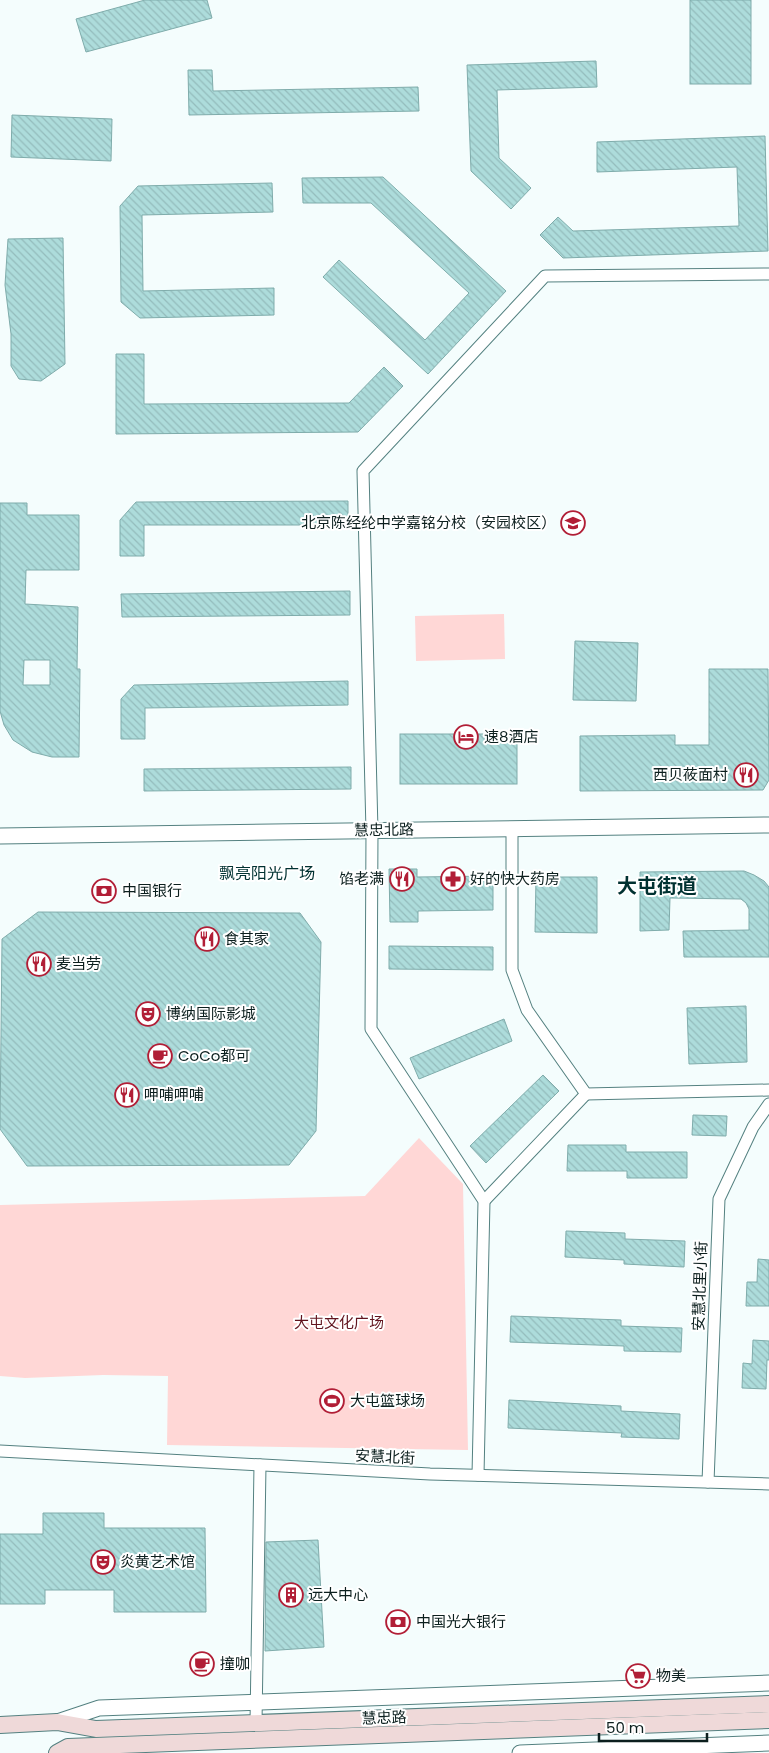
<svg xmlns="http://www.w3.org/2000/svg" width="769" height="1753" font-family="Poppins,'Noto Sans SC',sans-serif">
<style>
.green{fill:#ffd7d6}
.building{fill:url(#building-back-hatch);stroke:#7facab;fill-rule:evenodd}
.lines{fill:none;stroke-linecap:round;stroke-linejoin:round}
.minor-casing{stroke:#548180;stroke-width:13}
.tertiary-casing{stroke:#548180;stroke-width:17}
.secondary-casing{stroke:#548180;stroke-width:18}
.minor{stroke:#fff;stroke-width:11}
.tertiary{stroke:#fff;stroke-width:15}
.secondary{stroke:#efd9d9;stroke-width:16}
.labels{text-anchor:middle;stroke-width:4;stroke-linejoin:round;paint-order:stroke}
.poi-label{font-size:15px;fill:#0c1f1e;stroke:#fff;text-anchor:start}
.street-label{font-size:15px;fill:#0c1f1e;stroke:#fff}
.park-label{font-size:15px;fill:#61141e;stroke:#fff}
.neighbourhood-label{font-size:16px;fill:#003131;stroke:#fff}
.district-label{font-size:20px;font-weight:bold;fill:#003131;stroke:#fff}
</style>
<defs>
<pattern id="building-back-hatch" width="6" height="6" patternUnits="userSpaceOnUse" patternTransform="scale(1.25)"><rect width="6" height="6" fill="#addcdb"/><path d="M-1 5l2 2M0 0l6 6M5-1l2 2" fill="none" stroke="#94bcbc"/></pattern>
</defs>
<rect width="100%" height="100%" fill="#f4fdfd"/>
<!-- green -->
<g class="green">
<path d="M504 614 505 659 416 661 415 616Z"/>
<path d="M419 1138 463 1184 468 1450 167 1445 168 1376 103 1375 25 1378 0 1376V1205L365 1196Z"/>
</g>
<!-- building -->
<g class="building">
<path d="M145 0H207L212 18 86 52 76 19Z"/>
<rect x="690" y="0" width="61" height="84"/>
<path d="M596 61 597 87 497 90 499 158 531 188 511 209 471 171 467 65Z"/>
<path d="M188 70H212L213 91 418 87 419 111 189 115Z"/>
<path d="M12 115 112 119 111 161 11 157Z"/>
<path d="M765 136 768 251 563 258 540 235 558 217 573 231 739 226 737 167 597 172V142Z"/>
<path d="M383 177 506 291 428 374 323 277 339 260 425 340 469 293 371 203H303L302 178Z"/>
<path d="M272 183 273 212 142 215 143 291 274 288V315L140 318 121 302 120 206 138 186Z"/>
<path d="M63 238 65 364 41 381 19 379 11 366V334L5 285 8 239Z"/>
<path d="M116 354H144V404L349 403 384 367 403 386 358 432 116 434Z"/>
<path d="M348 501V525H144V556H120V520L136 502Z"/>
<path d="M0 503H27V515H79V570H26L25 604 78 607 77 669H80L79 757H52L32 752 13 740 4 725 0 711ZM24 660H50V685H23Z"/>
<path d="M350 591V615L122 617 121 594Z"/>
<path d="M575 641 638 643 636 701 573 700Z"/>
<path d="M709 669H768L769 780 763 790 580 791V736L675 735V745H709Z"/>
<path d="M348 681V705L145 708V739H121V699L134 685Z"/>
<rect x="400" y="734" width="117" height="50"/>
<path d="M351 767V789L144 791V769Z"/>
<path d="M389 869H417V877L493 876V910L418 911V922H390Z"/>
<path d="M744 871 754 875 764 881 769 887V957H684L683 931 749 930V909L746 903 741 899 670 898 669 930 640 931V872Z"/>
<path d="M536 877H597V933L535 932Z"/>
<path d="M38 912 300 913 321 942 316 1131 289 1165 27 1166 0 1129 2 939Z"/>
<path d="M389 946 493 947V970L389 969Z"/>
<path d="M746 1006 747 1062 689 1064 687 1008Z"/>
<path d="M504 1019 512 1041 419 1079 410 1058Z"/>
<path d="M543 1075 559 1091 486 1163 470 1146Z"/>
<path d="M693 1115 727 1116 726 1136 692 1135Z"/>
<path d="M568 1145H626V1152H687V1178H627V1171H567Z"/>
<path d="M566 1231 625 1233V1239L685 1241 684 1267 624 1264V1260L565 1257Z"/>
<path d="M758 1259 769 1260V1306H746L747 1282H757Z"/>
<path d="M511 1316 621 1320V1326L682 1328 681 1352 624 1351V1346L510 1342Z"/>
<path d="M753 1340 769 1341V1360H767L766 1389 742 1388 743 1363 752 1364Z"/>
<path d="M509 1400 621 1406V1411L680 1414 679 1439 621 1437 622 1433 508 1428Z"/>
<path d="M43 1513H104V1528H205L206 1612H114V1590H45V1604H0V1534H43Z"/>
<path d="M318 1540 324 1647 265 1651 266 1542Z"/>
</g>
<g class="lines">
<!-- minor casing -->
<g class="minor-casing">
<g id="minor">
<path d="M512 829V970L527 1010 586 1094 769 1090"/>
<path d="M484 1201 586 1094"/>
<path d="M0 1451 430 1474 769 1484"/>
<path d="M478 1475 484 1201 371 1029 372 831 363 471 545 276 769 274"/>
<path d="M708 1482 719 1199 753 1127 769 1104"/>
<path d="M256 1723 260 1465"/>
</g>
</g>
<!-- tertiary casing -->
<g class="tertiary-casing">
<g id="tertiary">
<path d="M0 836 769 825"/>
<path d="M57 1722 99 1708 769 1683"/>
<path d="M520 1753 769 1743"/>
</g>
</g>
<!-- secondary casing -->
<g class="secondary-casing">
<g id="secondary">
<path d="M0 1725 57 1722 96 1729 769 1704"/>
<path d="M57 1753 68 1747 769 1720"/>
</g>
</g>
<!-- minor -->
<use href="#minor" class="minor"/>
<!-- tertiary -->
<use href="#tertiary" class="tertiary"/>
<!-- secondary -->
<use href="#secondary" class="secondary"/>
</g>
<!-- icons -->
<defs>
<g id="school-ring" transform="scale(1.25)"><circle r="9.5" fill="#fff" stroke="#b11e36" stroke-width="1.5"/><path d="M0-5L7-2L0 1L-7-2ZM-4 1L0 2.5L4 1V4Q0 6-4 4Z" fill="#b11e36"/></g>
<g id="hotel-ring" transform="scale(1.25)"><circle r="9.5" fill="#fff" stroke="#b11e36" stroke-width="1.5"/><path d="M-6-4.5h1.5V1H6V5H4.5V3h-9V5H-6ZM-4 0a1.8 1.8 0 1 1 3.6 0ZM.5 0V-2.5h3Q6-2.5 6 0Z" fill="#b11e36"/></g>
<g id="restaurant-ring" transform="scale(1.25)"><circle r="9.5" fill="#fff" stroke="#b11e36" stroke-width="1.5"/><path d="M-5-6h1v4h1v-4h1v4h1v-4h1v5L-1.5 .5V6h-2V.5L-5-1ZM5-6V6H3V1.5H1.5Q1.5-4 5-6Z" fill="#b11e36"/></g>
<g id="pharmacy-ring" transform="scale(1.25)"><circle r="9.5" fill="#fff" stroke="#b11e36" stroke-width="1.5"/><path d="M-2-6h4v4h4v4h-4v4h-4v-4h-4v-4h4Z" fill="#b11e36"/></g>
<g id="bank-ring" transform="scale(1.25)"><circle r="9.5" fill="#fff" stroke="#b11e36" stroke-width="1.5"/><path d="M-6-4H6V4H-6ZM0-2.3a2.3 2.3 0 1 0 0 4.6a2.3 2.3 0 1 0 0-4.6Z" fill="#b11e36"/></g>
<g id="theatre-ring" transform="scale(1.25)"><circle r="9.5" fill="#fff" stroke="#b11e36" stroke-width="1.5"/><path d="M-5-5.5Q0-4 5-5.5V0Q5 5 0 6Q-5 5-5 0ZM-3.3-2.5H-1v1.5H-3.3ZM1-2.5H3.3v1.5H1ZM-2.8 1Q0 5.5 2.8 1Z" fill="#b11e36"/></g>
<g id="cafe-ring" transform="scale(1.25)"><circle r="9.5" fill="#fff" stroke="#b11e36" stroke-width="1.5"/><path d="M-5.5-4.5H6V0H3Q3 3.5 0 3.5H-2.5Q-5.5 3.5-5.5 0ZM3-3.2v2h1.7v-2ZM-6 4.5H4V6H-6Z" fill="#b11e36"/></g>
<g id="stadium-ring" transform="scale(1.25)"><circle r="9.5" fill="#fff" stroke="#b11e36" stroke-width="1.5"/><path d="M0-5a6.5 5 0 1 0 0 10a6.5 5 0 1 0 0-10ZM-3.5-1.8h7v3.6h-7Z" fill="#b11e36"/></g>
<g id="building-ring" transform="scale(1.25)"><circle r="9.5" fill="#fff" stroke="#b11e36" stroke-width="1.5"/><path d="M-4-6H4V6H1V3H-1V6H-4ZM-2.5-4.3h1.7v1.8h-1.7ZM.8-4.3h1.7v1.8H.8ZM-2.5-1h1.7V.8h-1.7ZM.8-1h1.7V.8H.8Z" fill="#b11e36"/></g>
<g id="supermarket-ring" transform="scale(1.25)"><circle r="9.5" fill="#fff" stroke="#b11e36" stroke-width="1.5"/><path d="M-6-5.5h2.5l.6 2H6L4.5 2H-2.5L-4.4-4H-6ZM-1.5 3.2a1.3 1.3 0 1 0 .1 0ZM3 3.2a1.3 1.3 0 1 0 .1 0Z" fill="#b11e36"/></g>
</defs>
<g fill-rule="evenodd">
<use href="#school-ring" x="573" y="523"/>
<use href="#hotel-ring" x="466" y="737"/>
<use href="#restaurant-ring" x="746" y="775"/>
<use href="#restaurant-ring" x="402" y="879"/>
<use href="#pharmacy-ring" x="453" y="879"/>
<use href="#bank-ring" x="104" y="891"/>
<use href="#restaurant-ring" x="207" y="939"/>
<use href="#restaurant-ring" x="39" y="964"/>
<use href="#theatre-ring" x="148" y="1014"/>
<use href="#cafe-ring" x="160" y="1056"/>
<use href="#restaurant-ring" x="127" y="1095"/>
<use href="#stadium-ring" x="332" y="1401"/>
<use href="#theatre-ring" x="103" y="1562"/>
<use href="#building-ring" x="291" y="1595"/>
<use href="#bank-ring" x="398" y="1622"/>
<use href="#cafe-ring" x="202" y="1664"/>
<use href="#supermarket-ring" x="638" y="1676"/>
</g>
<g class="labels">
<!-- poi labels -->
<g class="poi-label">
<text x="556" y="528" text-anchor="end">北京陈经纶中学嘉铭分校（安园校区）</text>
<text x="484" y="742">速8酒店</text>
<text x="728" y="780" text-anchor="end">西贝莜面村</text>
<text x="384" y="884" text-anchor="end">馅老满</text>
<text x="470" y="884">好的快大药房</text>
<text x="122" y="896">中国银行</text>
<text x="224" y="944">食其家</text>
<text x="56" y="969">麦当劳</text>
<text x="166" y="1019">博纳国际影城</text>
<text x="178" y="1061">CoCo都可</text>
<text x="144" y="1100">呷哺呷哺</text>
<text x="350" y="1406">大屯篮球场</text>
<text x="120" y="1567">炎黄艺术馆</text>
<text x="308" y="1600">远大中心</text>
<text x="416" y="1627">中国光大银行</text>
<text x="220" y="1669">撞咖</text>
<text x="656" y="1681">物美</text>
</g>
<!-- street labels -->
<g class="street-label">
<text transform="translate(384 830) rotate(-1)" y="5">慧忠北路</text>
<text transform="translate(700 1286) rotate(-88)" y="5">安慧北里小街</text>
<text transform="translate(385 1457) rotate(3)" y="5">安慧北街</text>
<text transform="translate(384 1718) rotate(-2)" y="5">慧忠路</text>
</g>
<!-- park labels -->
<g class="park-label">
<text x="339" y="1328">大屯文化广场</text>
</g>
<!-- neighbourhood labels -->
<g class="neighbourhood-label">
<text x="267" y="879">飘亮阳光广场</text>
</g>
<!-- district labels -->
<g class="district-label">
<text x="657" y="893">大屯街道</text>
</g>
</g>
<!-- scale -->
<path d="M599 1733v8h108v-8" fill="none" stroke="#0c1f1e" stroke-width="2.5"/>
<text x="606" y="1733" font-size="15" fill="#0c1f1e" stroke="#ffffff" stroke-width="4" paint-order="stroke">50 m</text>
</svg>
